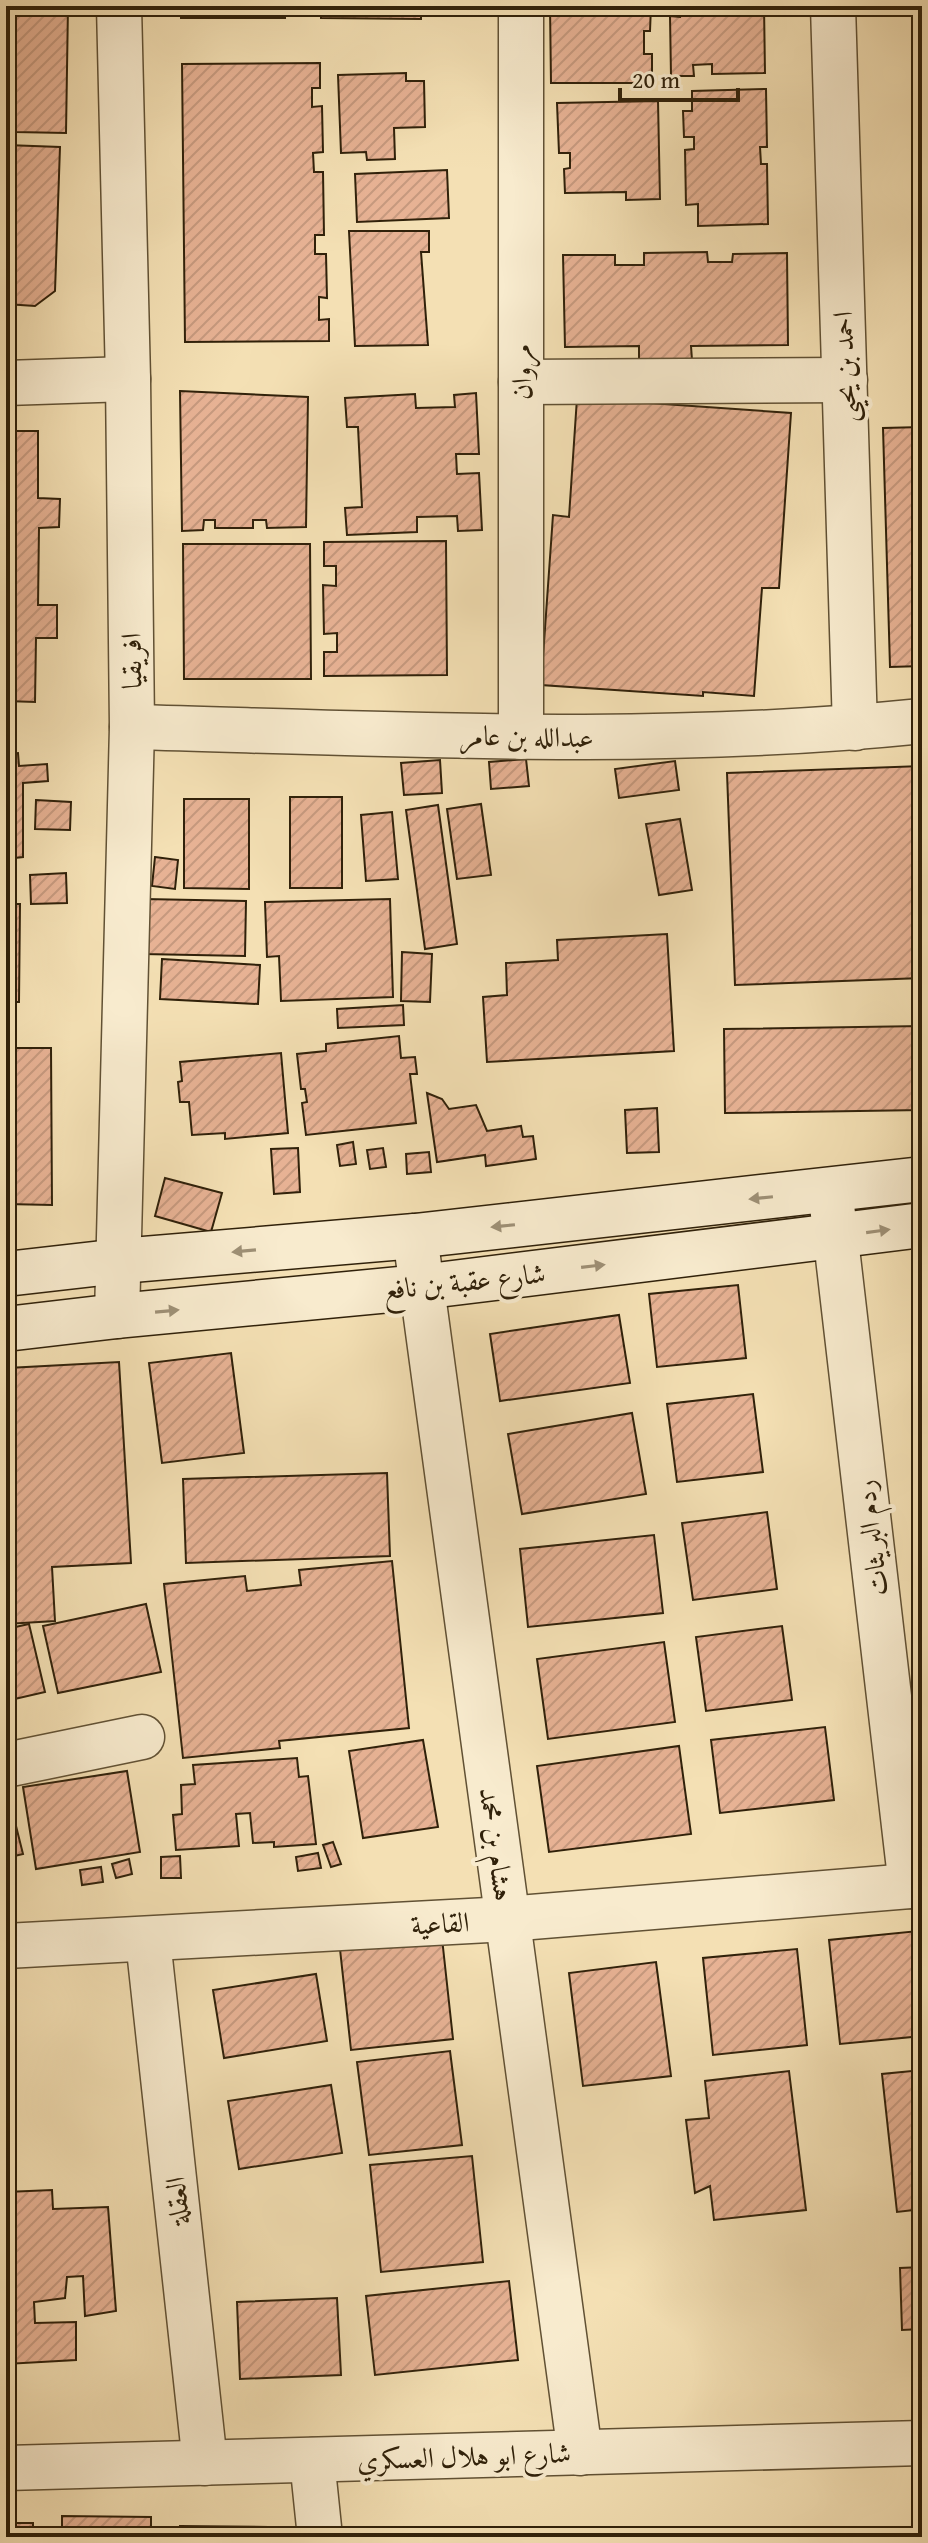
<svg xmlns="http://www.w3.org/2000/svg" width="928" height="2543" font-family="'Gentium Book Plus',Amiri,serif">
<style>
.building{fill:url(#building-hatch);stroke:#30210a;stroke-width:2}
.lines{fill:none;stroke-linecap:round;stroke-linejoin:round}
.street-casing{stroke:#615134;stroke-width:47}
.secondary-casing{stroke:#30210a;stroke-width:47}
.street{stroke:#f8ebce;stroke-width:44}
.secondary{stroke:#f8ebce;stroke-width:44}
.oneway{fill:#9e9076}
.labels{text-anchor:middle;stroke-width:8;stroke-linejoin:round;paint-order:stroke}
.street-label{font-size:28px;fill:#30210a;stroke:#f8ebce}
</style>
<defs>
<pattern id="building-hatch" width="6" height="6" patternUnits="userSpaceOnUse" patternTransform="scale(2)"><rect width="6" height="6" fill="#e7b294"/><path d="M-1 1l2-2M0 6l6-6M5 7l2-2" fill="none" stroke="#c6997e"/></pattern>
</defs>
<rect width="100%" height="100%" fill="#f4e0b4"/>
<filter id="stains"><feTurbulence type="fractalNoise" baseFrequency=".0025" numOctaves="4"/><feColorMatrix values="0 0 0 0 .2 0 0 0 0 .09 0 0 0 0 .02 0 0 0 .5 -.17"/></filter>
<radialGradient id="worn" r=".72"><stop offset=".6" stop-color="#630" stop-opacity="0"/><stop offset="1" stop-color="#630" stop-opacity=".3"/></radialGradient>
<!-- building -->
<g class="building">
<path d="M17 6H68L66 133 15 132V119L6 118V11H17Z"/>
<rect x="181" y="6" width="104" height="12"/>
<path d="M321 6H421V19L321 18Z"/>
<path d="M550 6H651L650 31H644V54H652V83H551Z"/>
<path d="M679 6H764L765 73 712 74V64L693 65 694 76H671L670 16 680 17Z"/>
<path d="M914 6H922V62Z"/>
<path d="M320 63V88H312V107L322 106 323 152 313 153 314 172H323L324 235H315V254H326L327 298 319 297V320L329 319V341L185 342 182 64Z"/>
<path d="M406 73V81H424L425 127 394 128 395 159 367 160 366 152 341 153 338 75Z"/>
<path d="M766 89 767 147H760L761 164H767L768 224 698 226V204L686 205 685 150 694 149V137H684L683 111H692V91Z"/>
<path d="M658 101 660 199 626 200V192L565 193 564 169 570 168V153H559L557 103Z"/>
<path d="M6 145 60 147 55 291 35 306 6 304Z"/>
<path d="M447 170 449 218 357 222 355 174Z"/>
<path d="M349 231H429V252H421L428 345 355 346Z"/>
<path d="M707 252 708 262H732L733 254 787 253 788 345 691 346 692 360 639 361V346L565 347 563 255H615V265H644V253Z"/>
<path d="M180 391 308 397 306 527 267 528 266 520H253V528H215V520H204L203 530 182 531Z"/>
<path d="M476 393 479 454H456L457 474 479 473 482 530 458 531 457 516 417 517V532L347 535 345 508 362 507 358 427H347L345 398 415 394 416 408 455 407 454 395Z"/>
<path d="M577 398 791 413 779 588H762L754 696 703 692V696L541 685 553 515 569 517Z"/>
<path d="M922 427V666L890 667 883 428Z"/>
<path d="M6 431H38V498L60 499 59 527 39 528 38 605H57V638H36L35 702 6 701Z"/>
<path d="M446 541 447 675 324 676V652H337V633L324 634 323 585 336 586V566H324V542Z"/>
<path d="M183 544H310L311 679H184Z"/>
<path d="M18 753 19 766 47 764 48 781 23 783V857L6 859V754Z"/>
<path d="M526 759 529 786 491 789 489 762Z"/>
<path d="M440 760 442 793 404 795 401 763Z"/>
<path d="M675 761 679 790 619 798 615 769Z"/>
<path d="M922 766V978L735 985 727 773Z"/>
<rect x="290" y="797" width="52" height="91"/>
<path d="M184 799H249V889L184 888Z"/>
<path d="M36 800 71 802 70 830 35 829Z"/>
<path d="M481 804 491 875 457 879 447 809Z"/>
<path d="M438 805 457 944 425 949 406 810Z"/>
<path d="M392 812 398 879 366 881 361 815Z"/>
<path d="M680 819 692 890 659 895 646 824Z"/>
<path d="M155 857 178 860 175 889 152 886Z"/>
<path d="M66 873 67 903 31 904 30 875Z"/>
<path d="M144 899 246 901 245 956 143 954Z"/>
<path d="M390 899 393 997 281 1001 279 956 267 957 265 902Z"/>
<path d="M6 904H20L19 1002H6Z"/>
<path d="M667 934 674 1051 487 1062 483 997 507 995 506 963 558 960 557 940Z"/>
<path d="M402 952 432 954 430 1002 401 1001Z"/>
<path d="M162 959 260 965 258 1004 160 999Z"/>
<path d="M403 1005 404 1025 338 1028 337 1009Z"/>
<path d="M922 1026V1110L725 1113 724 1029Z"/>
<path d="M399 1036 401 1058 415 1057 417 1074H410L416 1123 306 1135 302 1103 307 1102 305 1089H301L297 1054 326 1051V1044Z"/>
<path d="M6 1048H51L52 1205 6 1204Z"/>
<path d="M281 1053 288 1133 225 1139V1133L192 1135 189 1102H180L178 1082 182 1081 180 1062Z"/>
<path d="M427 1093 442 1099 449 1109 476 1105 487 1131 521 1126 523 1137 533 1136 536 1159 486 1166 485 1155 437 1162Z"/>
<path d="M657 1108 659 1152 627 1153 625 1110Z"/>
<path d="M353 1142 356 1164 340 1166 337 1145Z"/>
<path d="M298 1148 300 1192 274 1194 271 1149Z"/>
<path d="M383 1148 386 1167 370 1169 367 1150Z"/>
<path d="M429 1152 431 1172 407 1174 406 1154Z"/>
<path d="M165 1178 222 1193 211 1232 155 1216Z"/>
<path d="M738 1285 746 1358 657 1367 649 1294Z"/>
<path d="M619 1315 630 1383 500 1401 490 1334Z"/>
<path d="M231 1353 244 1453 162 1463 149 1363Z"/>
<path d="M119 1362 131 1563 52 1567 55 1621 6 1624V1445L12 1444 8 1368Z"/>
<path d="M753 1394 763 1472 677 1482 667 1404Z"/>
<path d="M632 1413 646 1494 522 1514 508 1434Z"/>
<path d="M387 1473 390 1556 186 1563 183 1479Z"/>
<path d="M767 1512 777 1589 693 1600 682 1523Z"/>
<path d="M654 1535 663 1613 528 1627 520 1549Z"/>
<path d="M392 1561 409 1728 279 1741 280 1748 183 1758 164 1584 245 1576 247 1591 301 1585 299 1570Z"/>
<path d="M146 1604 161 1672 58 1693 43 1626Z"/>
<path d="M29 1624 45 1692 6 1701V1629Z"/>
<path d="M782 1626 792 1700 706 1711 696 1637Z"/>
<path d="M664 1642 675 1722 548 1739 537 1659Z"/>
<path d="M825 1727 834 1800 720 1813 711 1740Z"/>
<path d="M423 1740 438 1827 363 1838 349 1751Z"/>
<path d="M679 1746 691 1834 549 1852 537 1766Z"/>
<path d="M297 1758 299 1777 308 1776 316 1844 274 1847V1842L253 1843 250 1813 236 1814 239 1846 176 1850 173 1815 182 1814 181 1785 195 1784 193 1765Z"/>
<path d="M127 1771 140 1852 36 1869 23 1787Z"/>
<path d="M6 1786 23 1854 6 1858Z"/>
<path d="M333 1842 341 1864 331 1867 323 1845Z"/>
<path d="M318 1853 321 1868 298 1871 296 1857Z"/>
<path d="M180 1856 181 1878H161V1857Z"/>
<path d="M129 1859 132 1874 116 1878 112 1864Z"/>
<path d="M101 1867 103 1882 82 1885 80 1870Z"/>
<path d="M441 1929 453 2039 351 2050 339 1940Z"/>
<path d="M918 1931 922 1971V2036L840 2044 829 1940Z"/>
<path d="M797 1949 807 2045 713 2055 703 1958Z"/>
<path d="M656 1962 671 2076 583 2086 569 1973Z"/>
<path d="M316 1974 327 2041 224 2058 213 1990Z"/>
<path d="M450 2051 462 2145 369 2155 357 2062Z"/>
<path d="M922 2070V2209L897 2212 882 2074Z"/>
<path d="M789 2071 806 2210 714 2220 710 2186 695 2193 686 2120 709 2118 705 2081Z"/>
<path d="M331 2085 342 2153 239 2169 228 2101Z"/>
<path d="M472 2156 483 2262 381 2272 370 2165Z"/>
<path d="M52 2190 53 2209 108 2207 116 2311 85 2316 83 2276 67 2277 65 2298 34 2302 35 2323 76 2322V2360L6 2364V2192Z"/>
<path d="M922 2267V2329L902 2330 900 2268Z"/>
<path d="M509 2281 518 2360 375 2375 366 2296Z"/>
<path d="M337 2298 341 2375 240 2379 237 2302Z"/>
<path d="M62 2516 151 2517V2537H62Z"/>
<rect x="6" y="2523" width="27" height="14"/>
<path d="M180 2526 268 2527V2537H180Z"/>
</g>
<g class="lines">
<!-- street casing -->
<g class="street-casing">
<g id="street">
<path d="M521 6V737"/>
<path d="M833 6 855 728"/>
<path d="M521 382 845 380"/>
<path d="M6 383 128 379"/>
<path d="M132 727C395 734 659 748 922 721"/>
<path d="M831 1197 911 1886"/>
<path d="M415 1236 580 2453"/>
<path d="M117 1316 132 727 128 379 119 6"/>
<path d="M6 1765 142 1737"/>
<path d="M148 1940 205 2463"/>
<path d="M6 1946 507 1919 922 1885"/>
<path d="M312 2460 320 2537"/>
<path d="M6 2468 922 2443"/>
</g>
</g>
<!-- secondary casing -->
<g class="secondary-casing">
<g id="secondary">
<path d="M6 1274 120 1261 415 1236 922 1179"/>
<path d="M6 1329 117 1316 421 1287 922 1225"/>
</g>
</g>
<!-- street -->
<use href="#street" class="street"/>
<!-- secondary -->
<use href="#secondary" class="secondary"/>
</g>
<!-- one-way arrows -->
<defs><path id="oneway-solid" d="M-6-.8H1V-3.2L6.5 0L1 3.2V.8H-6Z" transform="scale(2)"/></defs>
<g class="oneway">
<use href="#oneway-solid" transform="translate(761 1198) rotate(174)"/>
<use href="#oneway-solid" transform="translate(503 1226) rotate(174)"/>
<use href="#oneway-solid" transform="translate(878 1231) rotate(-8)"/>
<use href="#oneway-solid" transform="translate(244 1251) rotate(175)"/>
<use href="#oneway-solid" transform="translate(593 1266) rotate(-7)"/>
<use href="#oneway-solid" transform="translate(167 1311) rotate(-5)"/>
</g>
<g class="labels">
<!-- street labels -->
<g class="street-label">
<text transform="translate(844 367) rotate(-92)" y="10">احمد بن يحيى</text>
<text transform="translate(521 372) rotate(-90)" y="10">مروان</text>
<text transform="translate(131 661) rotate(-91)" y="10">افريقيا</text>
<text transform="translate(527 736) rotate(1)" y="10">عبدالله بن عامر</text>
<text transform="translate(464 1281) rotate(-6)" y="10">شارع عقبة بن نافع</text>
<text transform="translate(871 1538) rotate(-97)" y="10">ردم البريثات</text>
<text transform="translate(497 1844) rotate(82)" y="10">هشام بن محمد</text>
<text transform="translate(440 1923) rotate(-3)" y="10">القاعية</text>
<text transform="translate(177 2201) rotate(-96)" y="10">العقلة</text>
<text transform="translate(464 2456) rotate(-2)" y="10">شارع ابو هلال العسكري</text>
</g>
</g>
<!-- margin -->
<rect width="928" height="2543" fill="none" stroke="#f4e0b4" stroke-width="32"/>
<rect x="8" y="8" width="912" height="2527" fill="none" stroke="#30210a" stroke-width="4"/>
<rect x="16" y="16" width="896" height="2511" fill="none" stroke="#30210a" stroke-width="2"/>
<!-- scale -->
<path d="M620 88v12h118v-12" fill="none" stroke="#30210a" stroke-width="4"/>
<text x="632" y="88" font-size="24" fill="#30210a" stroke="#f8ebce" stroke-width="6" paint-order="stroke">20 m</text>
<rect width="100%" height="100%" filter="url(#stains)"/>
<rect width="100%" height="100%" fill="url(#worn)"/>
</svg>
